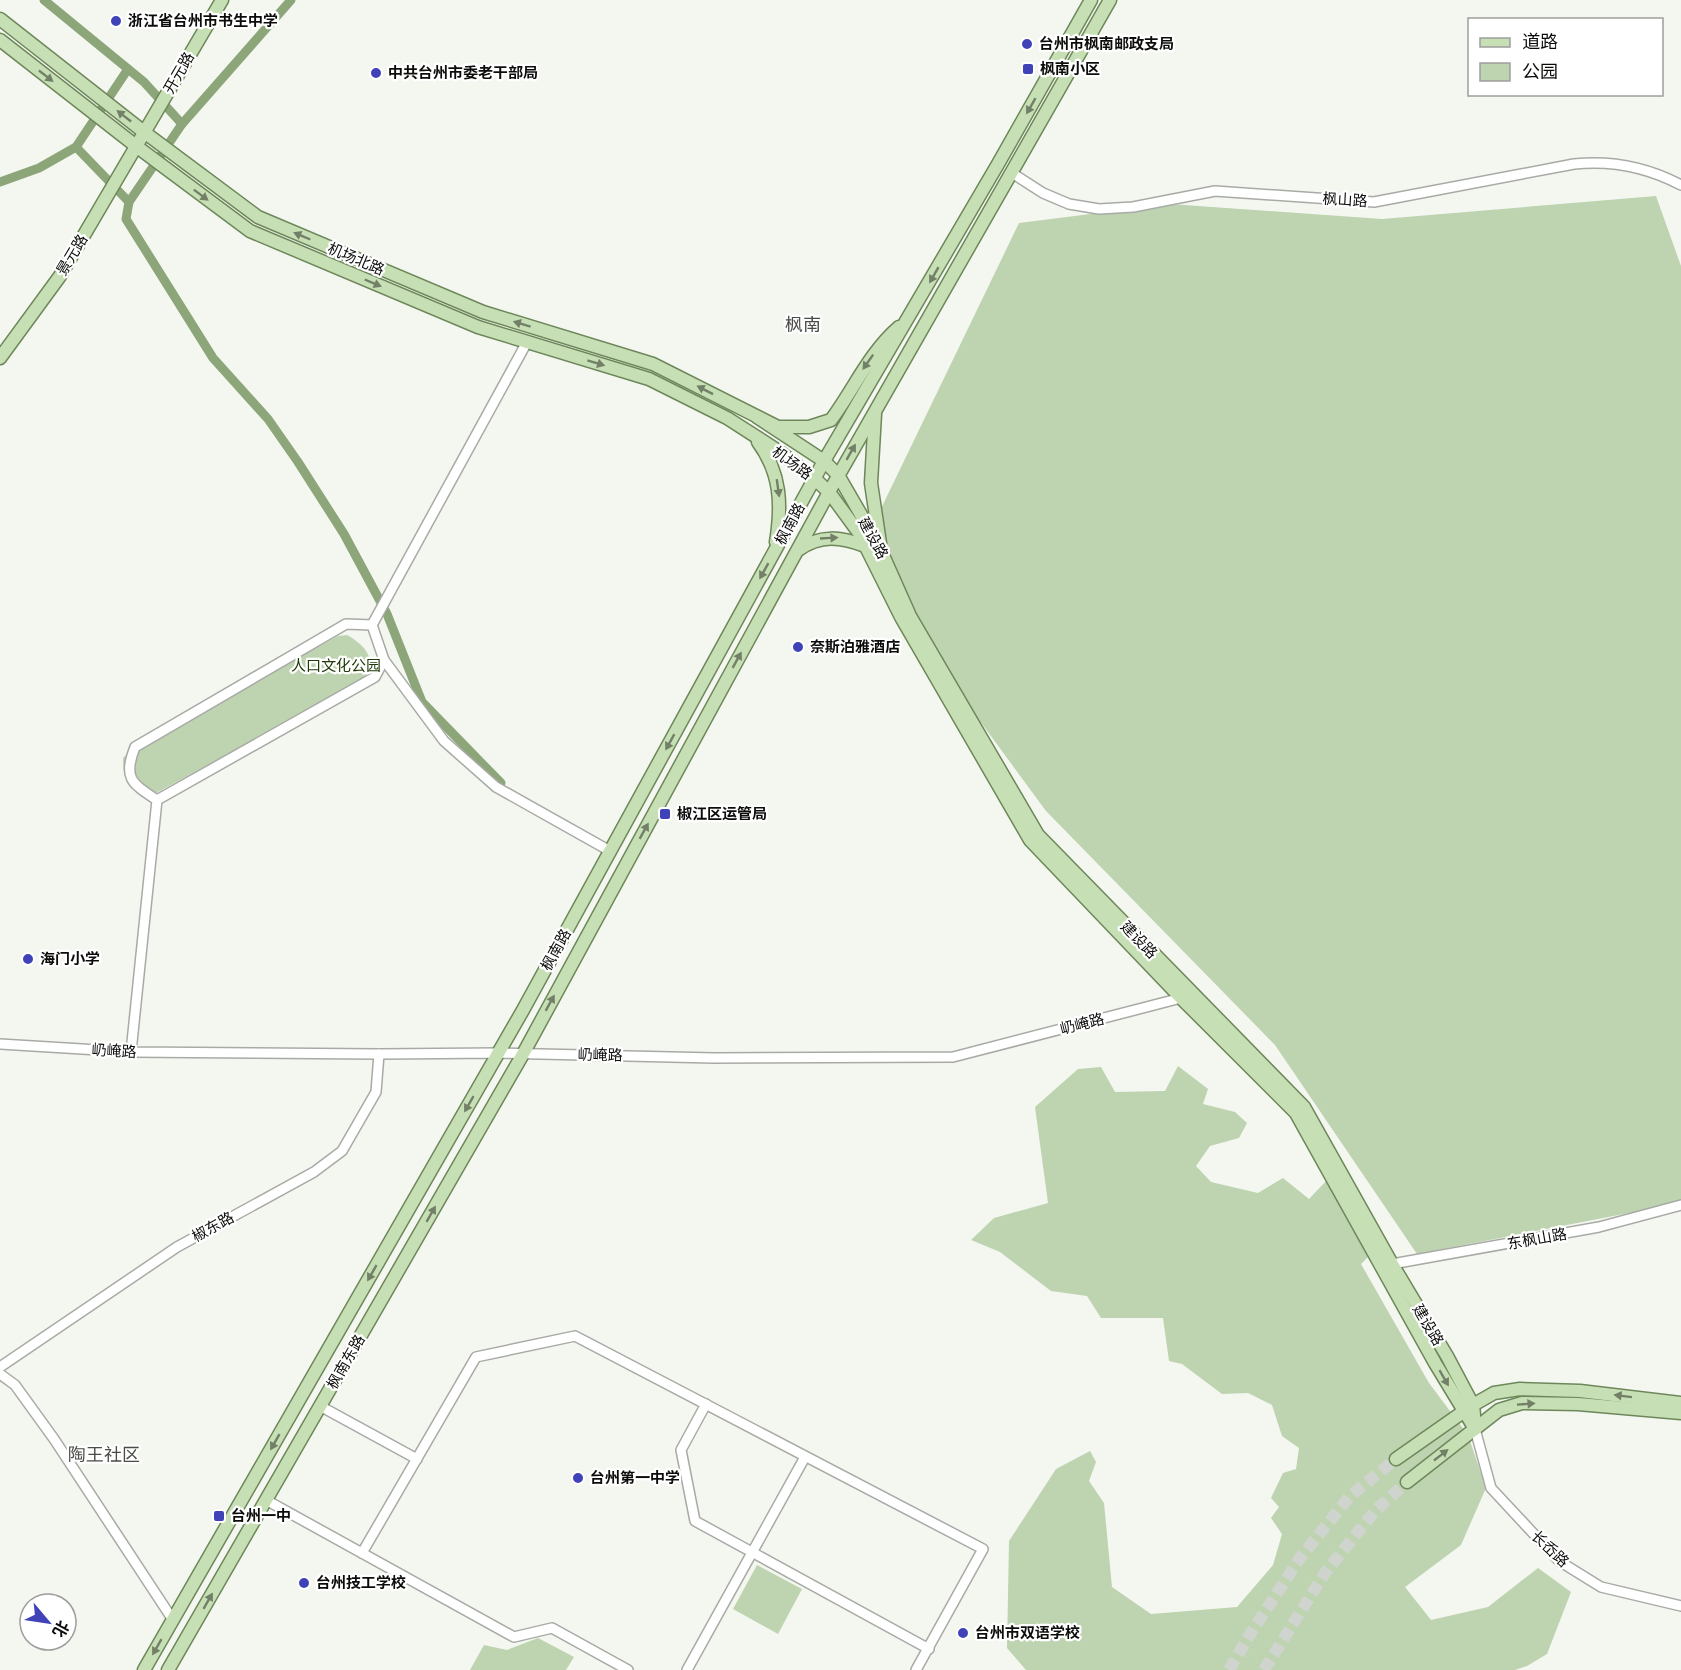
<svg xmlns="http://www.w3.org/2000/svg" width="1681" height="1670" font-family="Quicksand,'Noto Sans SC',sans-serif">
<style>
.green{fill:#bed3b0}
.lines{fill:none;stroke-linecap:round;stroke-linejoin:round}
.canal{stroke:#8ca579;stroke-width:9}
.major-tunnel{stroke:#d0d4ce;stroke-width:12;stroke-dasharray:12 6;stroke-linecap:butt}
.minor-casing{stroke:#a8aba5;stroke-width:12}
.major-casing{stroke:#6e875a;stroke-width:15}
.minor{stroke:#fff;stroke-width:9}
.major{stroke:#c7dfb5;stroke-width:12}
.oneway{fill:#738068}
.poi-dot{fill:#4043b8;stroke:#fff;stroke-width:2}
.labels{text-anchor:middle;stroke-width:4.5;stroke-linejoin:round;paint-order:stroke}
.poi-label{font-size:15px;font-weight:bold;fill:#0c0d0b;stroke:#fff;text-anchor:start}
.street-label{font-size:15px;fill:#0c0d0b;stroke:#fff}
.park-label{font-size:15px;fill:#223a08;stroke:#fff}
.quarter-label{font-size:18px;fill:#494c47;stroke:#fff}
</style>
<rect width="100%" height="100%" fill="#f3f7f0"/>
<!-- green -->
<g class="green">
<path d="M1656 196 1681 266V1203L1417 1254 1275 1045 1046 811 927 649 875 521 1019 223 1170 204 1382 219Z"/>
<path d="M347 635C369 647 381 666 356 684L156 793C129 798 123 782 123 758L131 750 338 636Z"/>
<path d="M1178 1066 1208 1089 1203 1104 1235 1112 1247 1123 1239 1138 1210 1146 1196 1166 1211 1182 1258 1193 1283 1178 1309 1199 1327 1180 1370 1255 1361 1264 1429 1383 1468 1435 1486 1488 1461 1545 1405 1587 1431 1620 1488 1607 1538 1568 1571 1592 1547 1654 1527 1666 1515 1670H1026L1007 1648 1009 1541 1056 1469 1090 1451 1096 1462 1089 1481 1104 1503 1112 1587 1151 1614 1237 1607 1273 1565 1282 1534 1271 1518 1279 1507 1271 1498 1283 1473 1296 1469 1299 1448 1282 1436 1272 1405 1248 1393 1222 1394 1182 1364 1169 1361 1163 1318H1101L1087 1296 1051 1291 1000 1252 971 1240 994 1218 1048 1203 1035 1107 1078 1069 1101 1067 1115 1092 1165 1091Z"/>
<path d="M757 1565 802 1589 778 1634 733 1609Z"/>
<path d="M538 1638 574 1657 566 1670H470L484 1645 507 1650Z"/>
</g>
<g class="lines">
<!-- canal -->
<g class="canal">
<path d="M44 0 144 82 182 124 129 202 126 219 213 358 268 419 298 462 344 534 387 614 422 702 501 783"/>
<path d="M182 124 291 0"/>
<path d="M76 147 129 202"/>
<path d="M0 182 39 168 76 147 128 69"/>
</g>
<!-- major-tunnel -->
<g class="major-tunnel">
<path d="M1229 1670 1249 1636 1300 1558 1350 1496 1396 1459"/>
<path d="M1264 1670 1325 1573 1375 1511 1407 1482"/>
</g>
<!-- minor casing -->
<g class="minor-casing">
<g id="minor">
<path d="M1012 173 1043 193 1069 204 1099 209 1133 207 1215 191 1374 202 1574 164C1612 160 1647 167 1681 185"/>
<path d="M384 660 444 741 496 787 610 851"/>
<path d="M157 800 375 677 384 660 372 625"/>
<path d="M0 1044 131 1052 379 1054 498 1053 714 1058 953 1057 1185 997"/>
<path d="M131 1052 157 800C131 783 123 778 135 747L346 624 372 625 527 342"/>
<path d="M1392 1264 1599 1227 1681 1205"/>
<path d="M0 1367 177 1247 314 1172 342 1151 376 1092 379 1054"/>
<path d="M0 1374 15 1385 54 1439 173 1620"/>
<path d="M706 1404 681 1450 695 1521 929 1649"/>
<path d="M320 1406 417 1459"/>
<path d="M1475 1429 1491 1488 1559 1561 1601 1587 1681 1606"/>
<path d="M266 1500 514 1637 552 1628 628 1670"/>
<path d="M362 1553 476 1357 575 1336 983 1549 916 1670"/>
<path d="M687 1670 805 1457"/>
</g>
</g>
<!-- major casing -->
<g class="major-casing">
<g id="major">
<path d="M0 19 144 132 258 217 483 312 653 364 778 427H809L831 420C854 389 869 353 899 327"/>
<path d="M0 40 136 146 250 231 478 327 649 379 727 418 780 452 815 479 829 492 859 533 901 617 1030 840 1185 1002 1296 1113 1435 1363 1475 1429"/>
<path d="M0 358 60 276 222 0"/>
<path d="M875 414 871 483 880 543"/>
<path d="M757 417 824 461 838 475 878 544 910 616 1038 835 1304 1107 1392 1264 1447 1356 1473 1405 1475 1426"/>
<path d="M758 442C781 473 782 505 776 542"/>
<path d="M798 550C821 534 841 537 865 546"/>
<path d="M1396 1459 1473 1405 1494 1393 1520 1389 1580 1391 1681 1403"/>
<path d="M1407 1482 1499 1410 1522 1403 1578 1404 1681 1413"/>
<path d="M144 1670 523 1010 824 461 998 164 1091 0"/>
<path d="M168 1670 523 1054 829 492 1110 0"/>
</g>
</g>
<!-- minor -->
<use href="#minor" class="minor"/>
<!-- major -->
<use href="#major" class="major"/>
</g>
<!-- one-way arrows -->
<defs><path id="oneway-solid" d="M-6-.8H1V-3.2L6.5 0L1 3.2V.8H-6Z" transform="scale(1.5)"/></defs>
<g class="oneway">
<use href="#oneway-solid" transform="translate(46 76) rotate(38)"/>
<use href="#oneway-solid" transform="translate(1031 106) rotate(120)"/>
<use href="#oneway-solid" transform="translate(124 116) rotate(-142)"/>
<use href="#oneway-solid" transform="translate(201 195) rotate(37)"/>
<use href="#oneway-solid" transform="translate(302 236) rotate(-157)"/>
<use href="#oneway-solid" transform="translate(934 275) rotate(120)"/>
<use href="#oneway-solid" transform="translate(373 283) rotate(23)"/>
<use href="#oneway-solid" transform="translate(522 324) rotate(-163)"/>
<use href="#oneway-solid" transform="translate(868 362) rotate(125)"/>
<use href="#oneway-solid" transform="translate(596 363) rotate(17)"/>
<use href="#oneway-solid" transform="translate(705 390) rotate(-153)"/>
<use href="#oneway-solid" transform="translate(851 452) rotate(-60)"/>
<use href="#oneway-solid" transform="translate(778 488) rotate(82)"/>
<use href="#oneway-solid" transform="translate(829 538) rotate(-3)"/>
<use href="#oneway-solid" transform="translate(764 571) rotate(119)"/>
<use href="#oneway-solid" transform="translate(737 660) rotate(-61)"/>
<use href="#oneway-solid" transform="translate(670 742) rotate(119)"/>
<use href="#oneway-solid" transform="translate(644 831) rotate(-61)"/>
<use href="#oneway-solid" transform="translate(550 1003) rotate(-61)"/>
<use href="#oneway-solid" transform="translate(469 1104) rotate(120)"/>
<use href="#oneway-solid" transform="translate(431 1214) rotate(-60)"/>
<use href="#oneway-solid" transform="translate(372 1273) rotate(120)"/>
<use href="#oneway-solid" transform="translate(1444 1378) rotate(60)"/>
<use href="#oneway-solid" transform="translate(1623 1396) rotate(-173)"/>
<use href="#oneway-solid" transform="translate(1526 1404) rotate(-4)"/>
<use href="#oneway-solid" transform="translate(275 1442) rotate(120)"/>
<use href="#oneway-solid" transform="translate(1441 1455) rotate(-38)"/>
<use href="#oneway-solid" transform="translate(208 1601) rotate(-60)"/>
<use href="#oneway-solid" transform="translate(157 1647) rotate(120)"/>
</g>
<!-- markers -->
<g class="poi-dot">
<circle cx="116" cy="21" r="6"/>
<circle cx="1027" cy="44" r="6"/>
<rect x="1022" y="63" width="12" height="12" rx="3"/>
<circle cx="376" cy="73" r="6"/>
<circle cx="798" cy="647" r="6"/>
<rect x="659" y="808" width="12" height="12" rx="3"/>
<circle cx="28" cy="959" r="6"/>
<circle cx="578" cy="1478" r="6"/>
<rect x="213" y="1510" width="12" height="12" rx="3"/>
<circle cx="304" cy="1583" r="6"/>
<circle cx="963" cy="1633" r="6"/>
</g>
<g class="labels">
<!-- poi labels -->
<g class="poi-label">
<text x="128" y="26">浙江省台州市书生中学</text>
<text x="1039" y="49">台州市枫南邮政支局</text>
<text x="1040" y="74">枫南小区</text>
<text x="388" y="78">中共台州市委老干部局</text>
<text x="810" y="652">奈斯泊雅酒店</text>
<text x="677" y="819">椒江区运管局</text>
<text x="40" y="964">海门小学</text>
<text x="590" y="1483">台州第一中学</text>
<text x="231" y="1521">台州一中</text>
<text x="316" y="1588">台州技工学校</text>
<text x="975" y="1638">台州市双语学校</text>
</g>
<!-- street labels -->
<g class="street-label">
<text transform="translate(179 73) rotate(-60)" y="5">开元路</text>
<text transform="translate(1345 200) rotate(3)" y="5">枫山路</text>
<text transform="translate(72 255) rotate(-59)" y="5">景元路</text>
<text transform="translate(356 259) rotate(23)" y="5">机场北路</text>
<text transform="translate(792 463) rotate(36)" y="5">机场路</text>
<text transform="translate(790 524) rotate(-62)" y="5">枫南路</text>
<text transform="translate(873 538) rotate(61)" y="5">建设路</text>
<text transform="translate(1139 940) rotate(46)" y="5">建设路</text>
<text transform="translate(556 950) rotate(-61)" y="5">枫南路</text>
<text transform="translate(1082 1024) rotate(-14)" y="5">屷崦路</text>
<text transform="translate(114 1051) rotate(3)" y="5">屷崦路</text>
<text transform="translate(600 1055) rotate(1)" y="5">屷崦路</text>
<text transform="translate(213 1227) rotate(-29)" y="5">椒东路</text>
<text transform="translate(1537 1239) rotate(-10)" y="5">东枫山路</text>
<text transform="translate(1428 1325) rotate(59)" y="5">建设路</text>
<text transform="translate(346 1362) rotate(-60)" y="5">枫南东路</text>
<text transform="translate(1550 1549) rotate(43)" y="5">长岙路</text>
</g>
<!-- park labels -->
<g class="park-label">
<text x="336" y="671">人口文化公园</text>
</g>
<!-- quarter labels -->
<g class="quarter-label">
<text x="803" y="331">枫南</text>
<text x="104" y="1461">陶王社区</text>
</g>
</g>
<!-- legend -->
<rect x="1468" y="18" width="195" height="78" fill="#ffffff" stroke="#9e9e9d" stroke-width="1.5"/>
<rect x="1480" y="38" width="30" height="9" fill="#c7dfb5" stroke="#9e9e9d" stroke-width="1.5"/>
<text x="1522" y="48" font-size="18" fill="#0c0d0b">道路</text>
<rect x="1480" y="63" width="30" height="18" fill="#bed3b0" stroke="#9e9e9d" stroke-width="1.5"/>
<text x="1522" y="78" font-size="18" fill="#0c0d0b">公园</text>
<!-- north arrow -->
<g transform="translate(48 1622) rotate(119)"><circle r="28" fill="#ffffff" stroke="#9e9e9d" stroke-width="1.5"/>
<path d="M0-4.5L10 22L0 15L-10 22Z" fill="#4043b8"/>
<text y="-9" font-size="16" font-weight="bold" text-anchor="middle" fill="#0c0d0b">北</text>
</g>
</svg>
